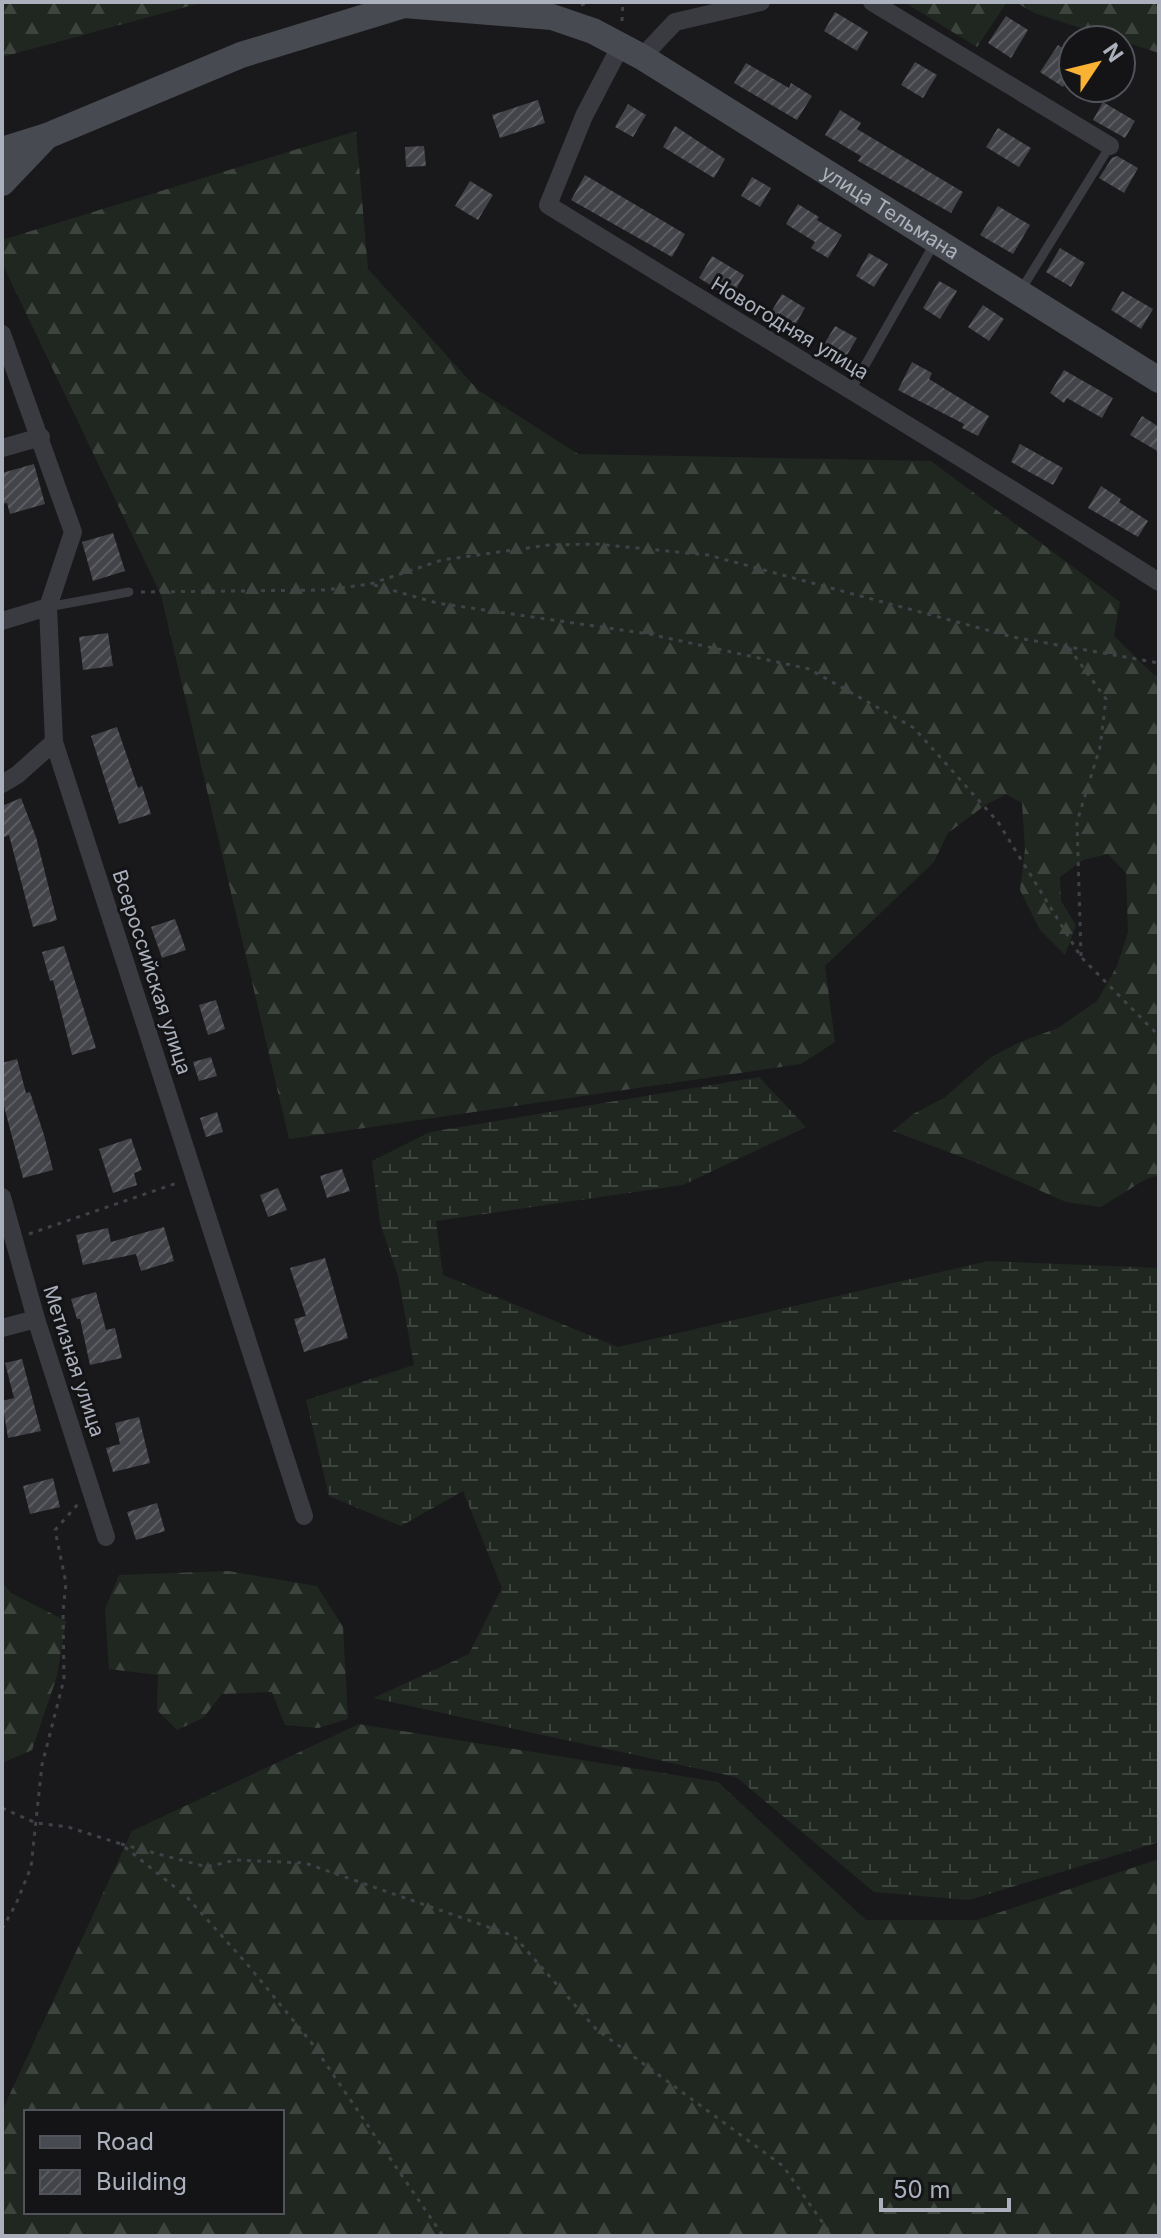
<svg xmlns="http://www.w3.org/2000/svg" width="1161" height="2238" font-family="Inter,sans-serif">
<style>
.forest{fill:url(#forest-firs);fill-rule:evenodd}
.wetland{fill:url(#wetland-marsh)}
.building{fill:url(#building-hatch)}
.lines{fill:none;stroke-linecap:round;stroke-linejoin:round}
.path{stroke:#404248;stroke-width:3;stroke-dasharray:4 6;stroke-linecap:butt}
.lane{stroke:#3a3b41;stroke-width:9}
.street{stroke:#3a3b41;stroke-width:18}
.secondary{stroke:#484a51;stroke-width:26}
.labels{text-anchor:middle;stroke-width:6;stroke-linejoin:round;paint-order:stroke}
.street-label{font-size:20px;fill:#abb1bc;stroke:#141417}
</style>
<defs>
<pattern id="forest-firs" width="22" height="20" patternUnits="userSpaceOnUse" patternTransform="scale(2)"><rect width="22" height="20" fill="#1f2720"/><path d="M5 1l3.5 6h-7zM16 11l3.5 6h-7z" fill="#3d443e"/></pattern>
<pattern id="wetland-marsh" width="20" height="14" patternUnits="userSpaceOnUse" patternTransform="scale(2)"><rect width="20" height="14" fill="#1f2720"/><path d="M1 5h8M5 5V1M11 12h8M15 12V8" fill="none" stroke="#3d443e"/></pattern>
<pattern id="building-hatch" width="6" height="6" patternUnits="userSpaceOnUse" patternTransform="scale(2)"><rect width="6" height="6" fill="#434449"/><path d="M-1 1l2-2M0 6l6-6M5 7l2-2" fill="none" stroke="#5b5d61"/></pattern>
</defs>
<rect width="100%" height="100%" fill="#19191c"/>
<!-- forest -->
<g class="forest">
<path d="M2 2H204L2 57Z"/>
<path d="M904 2H1007L977 47Z"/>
<path d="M1015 2H1159V53L1034 13Z"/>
<path d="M356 131 368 269 478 390 578 454 931 461 1120 602 1114 636 1153 674 1159 677V1175L1146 1179 1101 1207 1066 1202 975 1162 893 1131 913 1114 944 1098 991 1057 1020 1042 1058 1028 1097 1001 1117 966 1128 932 1126 873 1108 854 1083 860 1060 877 1061 901 1076 925 1065 955 1040 930 1020 890 1025 849 1022 803 1006 794 984 806 948 833 934 862 825 966 835 1042 801 1064 289 1139 161 595 2 263V240Z"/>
<path d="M228 1571 317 1586 343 1627 348 1719 318 1728 285 1725 272 1692 222 1694 203 1718 177 1730 157 1710 158 1675 109 1669 105 1609 119 1575Z"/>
<path d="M2 1582 11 1593 66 1621 57 1676 32 1750 2 1763Z"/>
<path d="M359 1724 718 1782 866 1920H977L1159 1859V2236H2V2111L132 1831ZM282 2112V2212H26V2112Z"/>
</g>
<!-- wetland -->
<path class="wetland" d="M759 1077 806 1127 683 1185 436 1221 443 1275 618 1347 988 1261 1159 1268V1842L969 1900 874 1892 736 1777 373 1698 469 1654 502 1588 463 1491 401 1526 329 1496 306 1400 414 1365 398 1276 380 1223 372 1161 430 1132Z"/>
<!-- building -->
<g class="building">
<path d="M835 12 868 32 857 51 824 31Z"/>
<path d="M1006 16 1028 30 1011 58 988 43Z"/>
<path d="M1058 45 1073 55V70L1063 87 1040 72Z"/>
<path d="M915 62 937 75 923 98 901 85Z"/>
<path d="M746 63 789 88 791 83 812 96 797 120 734 83Z"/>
<path d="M538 100 545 123 500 138 492 115Z"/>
<path d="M1103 102 1135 121 1125 138 1093 120Z"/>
<path d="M628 104 646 115 633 137 615 127Z"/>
<path d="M840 110 861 123 857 129 963 192 951 213 858 161 861 156 825 135Z"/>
<path d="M675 126 725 159 714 178 663 147Z"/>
<path d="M998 128 1031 148 1019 167 986 147Z"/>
<path d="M424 146 426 166 406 167 405 147Z"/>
<path d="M1117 156 1138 168 1124 193 1099 178 1112 158Z"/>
<path d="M585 175 685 234 672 257 571 200Z"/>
<path d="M752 177 771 188 760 207 741 196Z"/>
<path d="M470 181 493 195 478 220 455 206Z"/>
<path d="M798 204 819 217 817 220 842 235 828 258 811 248 815 242 786 224Z"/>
<path d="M998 206 1030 225 1013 254 980 235Z"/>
<path d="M1060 248 1085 263 1071 287 1046 272Z"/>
<path d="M869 253 888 264 874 287 856 276Z"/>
<path d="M712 256 744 275 731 298 699 278Z"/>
<path d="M939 281 957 291 940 319 923 308Z"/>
<path d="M1122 291 1153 309 1141 329 1111 310Z"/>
<path d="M782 294 805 308 791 332 768 317Z"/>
<path d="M983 305 1004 319 989 341 968 327Z"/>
<path d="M835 326 857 338 841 365 819 353Z"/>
<path d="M912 362 932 373 929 379 989 416 978 436 962 428 964 424 898 390Z"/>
<path d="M1064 370 1113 398 1102 418 1067 398 1064 403 1050 393Z"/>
<path d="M1142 416 1159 427V452L1130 435Z"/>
<path d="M1020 444 1063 468 1053 485 1011 462Z"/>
<path d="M34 464 45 504 10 514 7 503 2 504V473Z"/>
<path d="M1101 486 1121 499 1119 502 1148 521 1138 537 1088 508Z"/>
<path d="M113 533 125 571 93 581 82 542Z"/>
<path d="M108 633 113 666 83 670 79 637Z"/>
<path d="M117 727 138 788 142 786 151 814 119 824 91 736Z"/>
<path d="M21 798 36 837 57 920 33 927 9 835 2 838V806Z"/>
<path d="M175 919 186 950 162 958 151 927Z"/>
<path d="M64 946 96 1048 72 1055 53 980 50 981 42 952Z"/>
<path d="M216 1000 225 1029 208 1035 199 1005Z"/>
<path d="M211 1057 217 1076 199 1081 193 1062Z"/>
<path d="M17 1059 26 1093 30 1092 44 1135 53 1170 23 1178 2 1099V1063Z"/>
<path d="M217 1112 223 1132 206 1137 200 1118Z"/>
<path d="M131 1138 142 1170 134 1173 137 1185 113 1193 99 1149Z"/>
<path d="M342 1169 350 1191 327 1198 320 1176Z"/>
<path d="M278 1188 287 1210 268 1217 260 1195Z"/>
<path d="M164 1227 174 1261 141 1271 136 1254 83 1265 76 1235 108 1228 111 1242Z"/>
<path d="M325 1258 348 1338 304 1352 294 1319 306 1316 290 1268Z"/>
<path d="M96 1292 106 1330 115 1328 122 1358 90 1365 80 1319H77L71 1299Z"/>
<path d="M22 1359 41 1431 8 1438 2 1401 14 1398 5 1363Z"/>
<path d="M139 1417 150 1463 113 1472 106 1448 120 1444 115 1423Z"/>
<path d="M53 1478 60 1507 30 1514 23 1486Z"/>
<path d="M157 1503 165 1531 136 1540 127 1512Z"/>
</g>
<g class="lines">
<!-- path -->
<g class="path">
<path d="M581 5 589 2"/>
<path d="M622 21 623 2"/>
<path d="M374 585 437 603 649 634 809 669 914 728 998 822 1081 957 1159 1036"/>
<path d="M141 592 326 590 370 584 442 560 549 545 596 544 708 555 1013 637 1159 663"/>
<path d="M1069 648 1106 699 1100 747 1077 822 1081 956"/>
<path d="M29 1234 177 1183"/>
<path d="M2 1808 36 1823 68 1827 121 1844 186 1896 247 1964 311 2042 443 2236"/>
<path d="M121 1844 207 1867 235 1860 305 1863 514 1936 596 2029 783 2166 832 2236"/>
<path d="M2 1929 16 1904 31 1867 42 1765 64 1679 63 1612 66 1583 55 1530 78 1504"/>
</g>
<!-- lane -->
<g class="lane">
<path d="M1021 290 1110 146"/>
<path d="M851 390 934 244"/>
<path d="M48 607 129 592"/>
</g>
<!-- street -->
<g class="street">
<path d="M872 2 1110 146"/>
<path d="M621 45 584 116 548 205C752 331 957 453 1159 582"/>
<path d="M642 57 675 22 761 2"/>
<path d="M2 334 73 532 48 607 54 742 304 1516"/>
<path d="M2 448 41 437"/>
<path d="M2 621 48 607"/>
<path d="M2 784 17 775 54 742"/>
<path d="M2 1197 36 1319 106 1537"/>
<path d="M2 1328 36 1319"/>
</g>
<!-- secondary -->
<g class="secondary">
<path id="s1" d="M2 150 47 136 241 55 404 5 552 17 593 31 642 57 1159 380"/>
<path d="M2 183 44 139"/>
</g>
</g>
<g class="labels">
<!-- street labels -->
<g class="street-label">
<text dy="7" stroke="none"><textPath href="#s1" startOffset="968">улица Тельмана</textPath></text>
<text transform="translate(790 328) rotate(31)" y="7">Новогодняя улица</text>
<text transform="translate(152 972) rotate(72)" y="7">Всероссийская улица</text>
<text transform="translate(74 1361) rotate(72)" y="7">Метизная улица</text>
</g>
</g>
<!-- border -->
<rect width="1161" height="2238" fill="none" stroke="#abb1bc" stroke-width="8"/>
<!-- legend -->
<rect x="24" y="2110" width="260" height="104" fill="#141417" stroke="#505359" stroke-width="2"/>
<rect x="40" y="2136" width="40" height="12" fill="#484a51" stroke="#505359" stroke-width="2"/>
<text x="96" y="2150" font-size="24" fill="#abb1bc">Road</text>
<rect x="40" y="2170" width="40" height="24" fill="url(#building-hatch)" stroke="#505359" stroke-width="2"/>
<text x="96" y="2190" font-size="24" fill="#abb1bc">Building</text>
<!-- north arrow -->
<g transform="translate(1097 64) rotate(55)"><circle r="38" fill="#141417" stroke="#505359" stroke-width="2"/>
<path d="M0-6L14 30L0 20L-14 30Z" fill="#f9b233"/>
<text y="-12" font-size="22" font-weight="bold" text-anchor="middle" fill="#abb1bc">N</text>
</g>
<!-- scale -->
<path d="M881 2198v12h128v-12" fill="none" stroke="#abb1bc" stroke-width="4"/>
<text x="893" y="2198" font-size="24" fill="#abb1bc" stroke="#141417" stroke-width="6" paint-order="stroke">50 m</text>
</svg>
